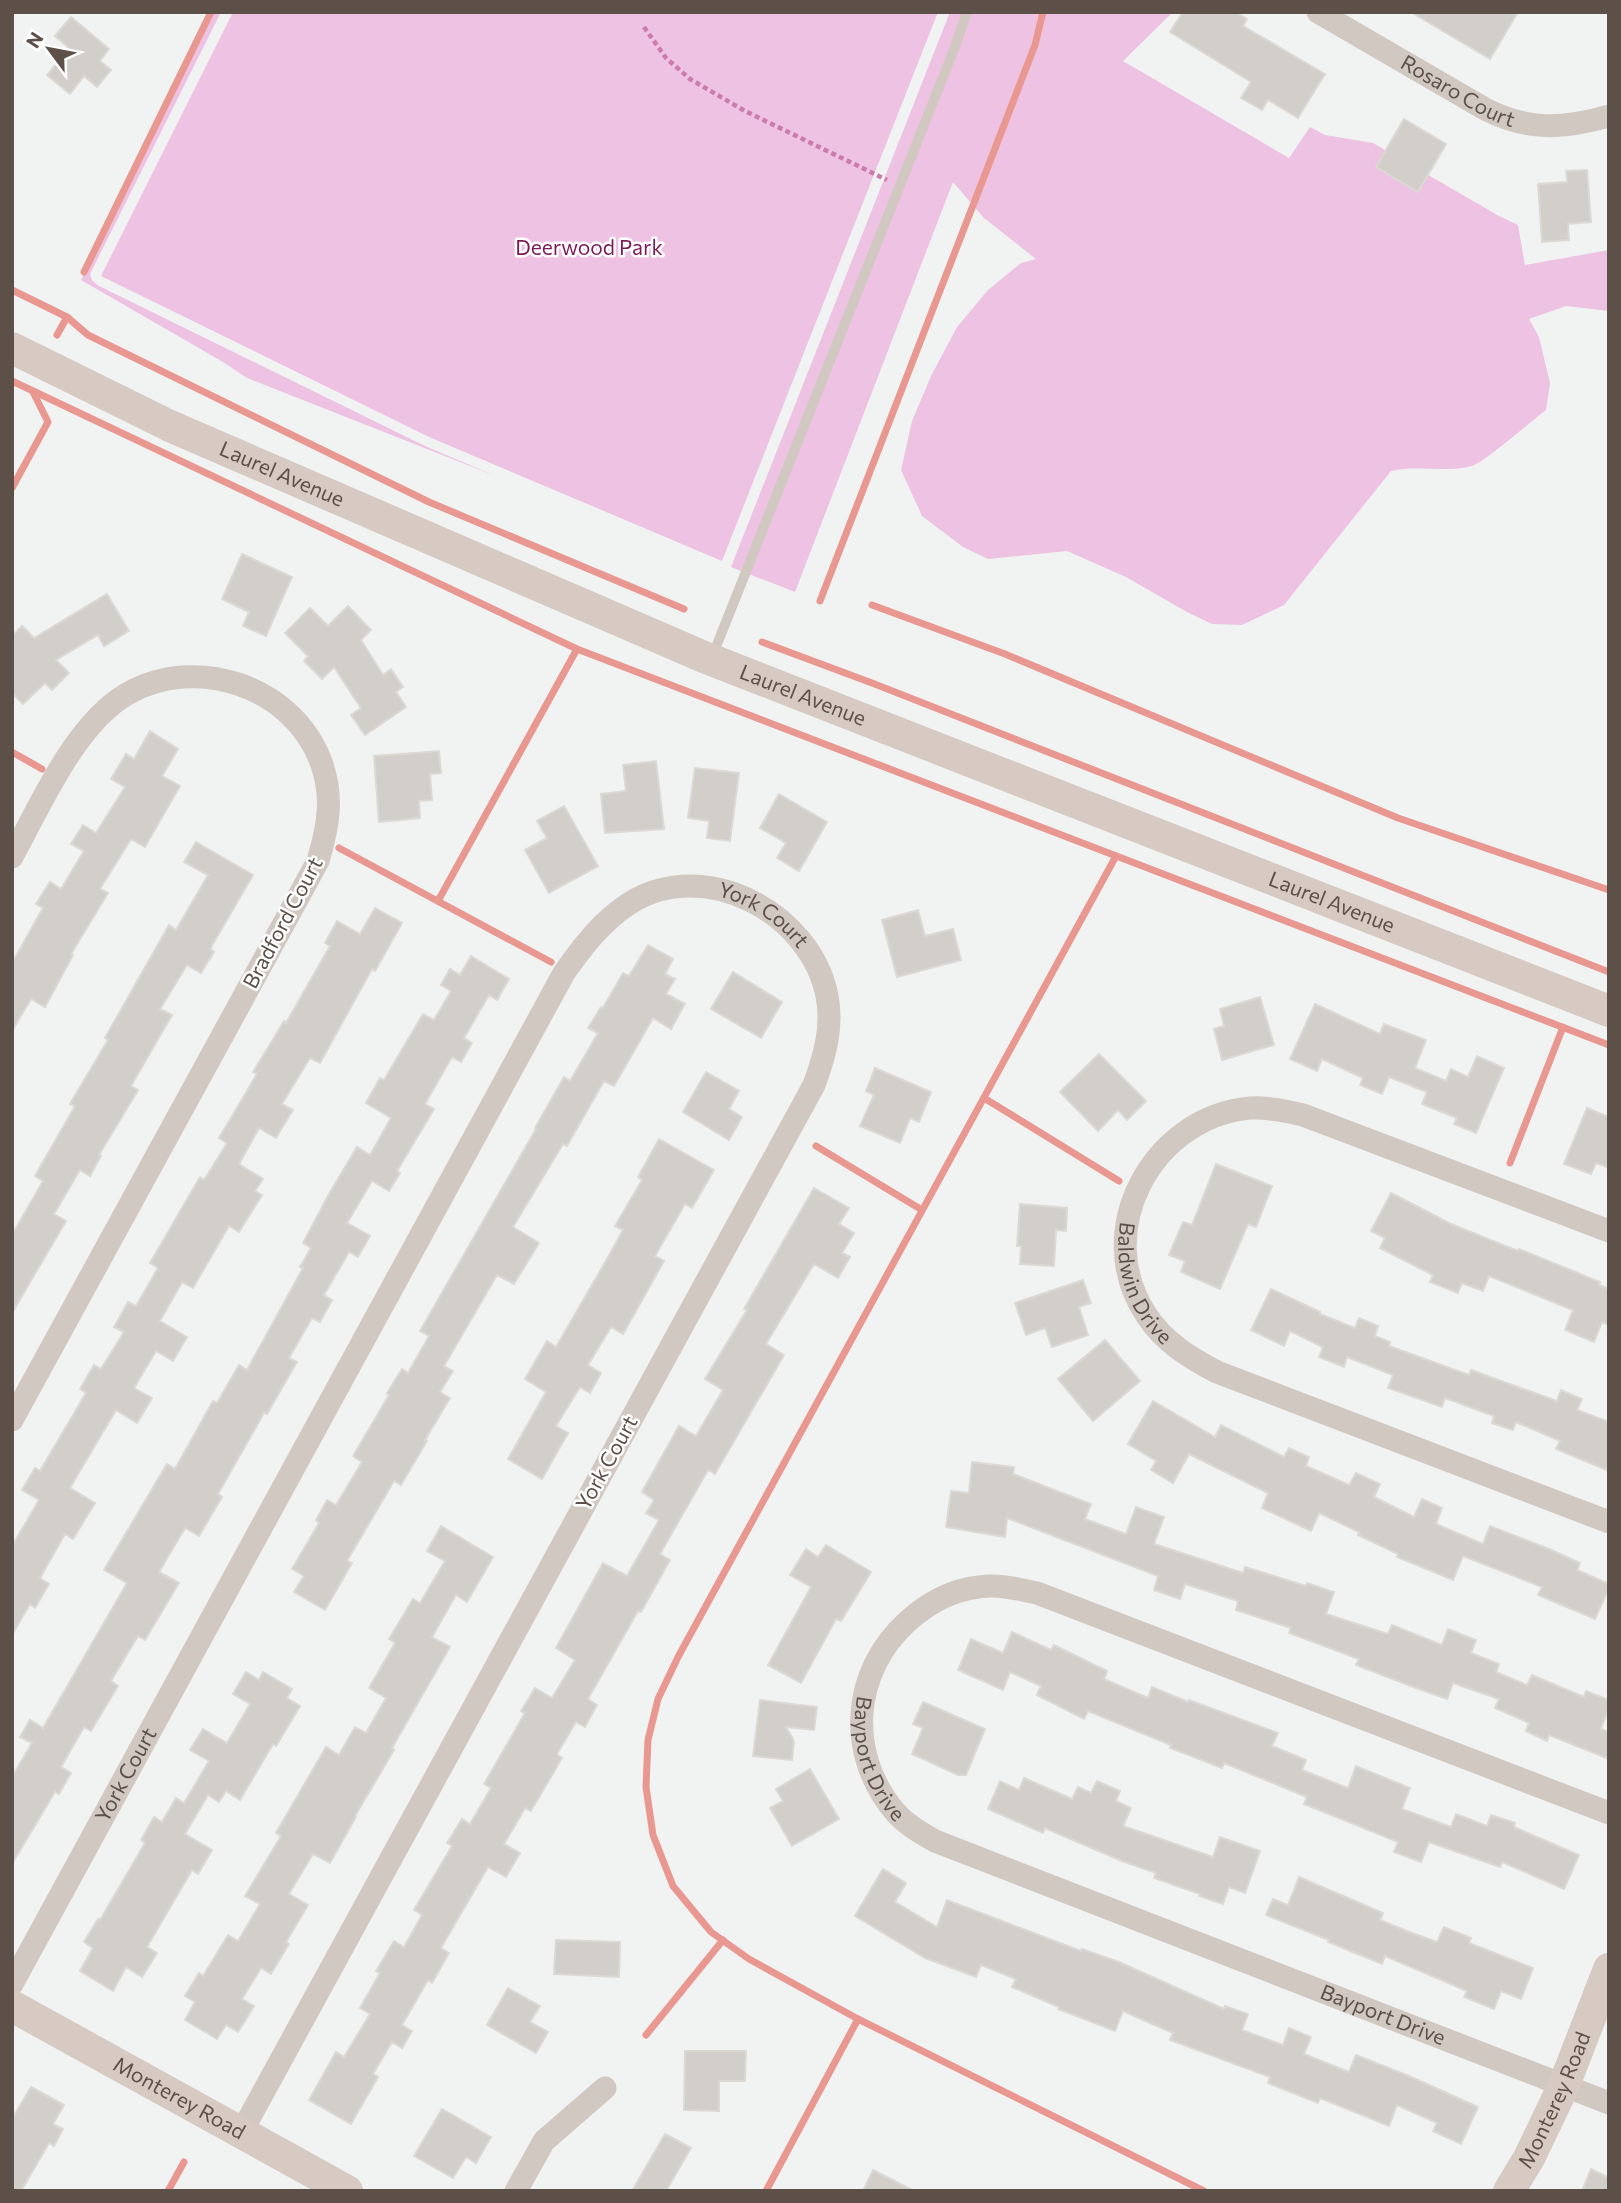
<svg xmlns="http://www.w3.org/2000/svg" width="1621" height="2203" font-family="Commissioner,sans-serif">
<style>
.green{fill:#eec2e2}
.lines{fill:none;stroke-linecap:round;stroke-linejoin:round}
.stream{stroke:#e99891;stroke-width:7}
.building{fill:#d2cfcb;stroke:#dcd9d5;stroke-width:2}
.path{stroke:#cb7bac;stroke-width:4.5;stroke-dasharray:5 3.5;stroke-linecap:butt}
.lane{stroke:#d2c8c2;stroke-width:10}
.street{stroke:#d2c8c2;stroke-width:23}
.secondary{stroke:#d6cac2;stroke-width:32}
.labels{text-anchor:middle;stroke-width:5;stroke-linejoin:round;paint-order:stroke}
.street-label{font-size:21px;fill:#5d5049;stroke:#fff}
.park-label{font-size:21px;fill:#7d1b58;stroke:#fff}
</style>
<rect width="100%" height="100%" fill="#f1f3f3"/>
<!-- green -->
<g class="green">
<path d="M213 12H221L90 274 92 280 97 285 425 446 498 477 247 378 223 362 81 280Z"/>
<path d="M233 12H938L722 561 429 437 101 276Z"/>
<path d="M950 12H1173L1123 61 1289 158 1310 127 1325 135 1373 143 1499 216 1518 225 1525 265 1609 250V311L1566 306 1529 319 1539 337 1550 383 1546 410C1533 420 1483 463 1472 466 1446 473 1418 465 1391 471L1284 605 1242 625 1212 624 1187 612 1126 577 1067 551 988 559 963 547 922 516 901 470 912 421 931 376 957 327 988 290 1021 263 1036 259 984 218 953 182 795 592 731 567Z"/>
</g>
<g class="lines">
<!-- stream -->
<g class="stream">
<path d="M84 272 211 12"/>
<path d="M12 290 67 317 88 335 429 502 684 609"/>
<path d="M57 335 67 317"/>
<path d="M12 381 577 649 1609 1045"/>
<path d="M12 488 48 422 33 392"/>
<path d="M820 601 1035 45 1043 12"/>
<path d="M872 605 1005 654 1398 818 1609 890"/>
<path d="M762 642 872 683 1609 972"/>
<path d="M12 752 42 769"/>
<path d="M339 848 551 962"/>
<path d="M1116 856 678 1657 658 1699 648 1740 646 1787 653 1835 673 1886 711 1932 749 1959 858 2019 1204 2191"/>
<path d="M438 901 577 649"/>
<path d="M984 1098 1119 1181"/>
<path d="M816 1146 922 1210"/>
<path d="M1510 1163 1563 1027"/>
<path d="M646 2035 723 1940"/>
<path d="M168 2191 184 2162"/>
<path d="M766 2191 858 2019"/>
</g>
</g>
<!-- building -->
<g class="building">
<path d="M1183 12H1235L1247 19 1243 26 1325 74 1298 118 1268 100 1262 110 1241 98 1251 82 1170 32Z"/>
<path d="M1411 12H1518L1490 59Z"/>
<path d="M71 17 109 49 100 61 111 70 97 87 84 76 70 94 47 75 69 48 55 36Z"/>
<path d="M1404 119 1446 144 1418 192 1376 167Z"/>
<path d="M1587 170 1591 222 1568 224 1569 240 1542 242 1538 184 1567 182 1566 171Z"/>
<path d="M242 554 292 577 266 636 243 626 249 612 222 599Z"/>
<path d="M107 594 129 631 104 646 98 635 56 660 69 673 52 690 45 683 23 704 12 693V636L22 626 34 638Z"/>
<path d="M348 606 371 630 361 640 383 675 391 669 403 687 396 692 406 707 365 735 351 715 361 708 334 667 322 679 304 661 308 656 285 633 310 608 328 626Z"/>
<path d="M150 731 178 749 162 776 180 786 145 847 131 839 100 889 108 893 71 954 73 955 45 1007 31 999 12 1031V963L43 908 36 904 50 882 61 889 84 851 71 844 83 825 96 833 125 787 111 779 126 754 134 759Z"/>
<path d="M439 751 441 773 430 774 432 800 419 801 420 818 379 822 374 756Z"/>
<path d="M656 761 664 829 605 833 601 794 626 791 623 765Z"/>
<path d="M695 768 739 773 730 841 707 838 709 821 688 818Z"/>
<path d="M779 794 827 822 799 871 777 858 786 843 760 828Z"/>
<path d="M564 806 598 866 549 893 525 850 547 838 537 821Z"/>
<path d="M196 842 253 875 210 949 214 952 201 973 187 965 160 1009 172 1015 131 1086 138 1090 99 1155 101 1156 90 1176 80 1170 54 1214 66 1221 12 1313V1235L43 1181 35 1176 75 1106 70 1104 108 1040 105 1038 169 925 176 930 208 875 184 862Z"/>
<path d="M375 908 402 923 375 971 372 969 320 1063 310 1058 282 1104 293 1110 276 1138 259 1128 239 1164 263 1179 255 1191 262 1195 239 1232 229 1226 193 1288 182 1282 160 1321 187 1337 173 1361 156 1351 134 1388 152 1398 137 1423 116 1410 70 1488 95 1503 73 1539 65 1534 40 1578 49 1584 35 1608 30 1604 12 1635V1546L39 1500 22 1490 35 1468 40 1471 86 1393 80 1389 94 1365 101 1369 124 1332 114 1327 128 1302 136 1306 158 1268 150 1263 200 1177 204 1180 227 1143 219 1138 257 1074 253 1072 284 1021 286 1023 330 946 325 943 337 921 360 934Z"/>
<path d="M918 910 925 936 953 929 961 960 897 977 882 920Z"/>
<path d="M648 945 673 959 665 974 675 979 666 994 685 1004 671 1029 653 1018 614 1086 604 1081 567 1146 563 1144 513 1227 539 1243 514 1284 497 1275 444 1366 453 1371 440 1392 450 1398 425 1440 427 1441 401 1485 394 1481 347 1561 352 1563 325 1610 294 1592 304 1576 292 1569 319 1523 316 1520 327 1500 336 1505 362 1462 353 1456 389 1395 387 1393 402 1369 408 1373 429 1336 420 1331 536 1129 535 1128 564 1077 570 1081 598 1033 588 1028 601 1007 603 1008 623 973 629 976Z"/>
<path d="M471 956 509 979 497 1000 489 995 464 1038 472 1043 461 1062 452 1057 425 1104 434 1109 397 1171 400 1173 389 1191 372 1181 347 1223 370 1236 358 1257 349 1252 324 1295 332 1300 320 1322 312 1318 289 1358 297 1362 267 1414 264 1413 218 1494 222 1497 199 1536 185 1528 159 1572 179 1583 145 1640 138 1636 111 1681 118 1686 91 1731 84 1727 61 1767 71 1773 59 1794 55 1792 12 1864V1777L32 1743 20 1737 30 1720 43 1728 127 1583 104 1570 167 1464 175 1469 213 1401 217 1403 239 1365 247 1370 303 1268 300 1267 311 1248 303 1243 329 1194 357 1147 370 1155 391 1118 366 1103 380 1078 384 1080 423 1014 434 1020 451 991 441 985 450 969 460 975Z"/>
<path d="M733 972 782 1002 761 1038 711 1009Z"/>
<path d="M1260 997 1274 1045 1222 1060 1214 1029 1224 1026 1220 1009Z"/>
<path d="M1315 1004 1380 1034 1384 1024 1426 1040 1415 1068 1446 1081 1451 1069 1468 1077 1477 1056 1504 1068 1476 1133 1454 1124 1457 1118 1422 1104 1427 1092 1389 1077 1382 1094 1360 1085 1363 1078 1322 1059 1317 1071 1290 1059Z"/>
<path d="M1099 1054 1146 1101 1127 1120 1118 1110 1098 1131 1060 1092Z"/>
<path d="M875 1068 931 1092 919 1122 910 1118 900 1143 860 1126 874 1095 866 1091Z"/>
<path d="M706 1072 739 1091 729 1109 742 1117 729 1140 683 1112Z"/>
<path d="M1587 1108 1609 1117V1168L1596 1163 1591 1174 1564 1164Z"/>
<path d="M659 1139 714 1170 692 1208 685 1204 655 1256 664 1261 623 1334 611 1327 588 1365 601 1373 590 1393 580 1387 556 1426 568 1433 542 1479 508 1459 546 1392 525 1379 547 1341 556 1347 607 1259 623 1230 615 1226 642 1180 638 1177Z"/>
<path d="M1216 1164 1272 1186 1256 1227 1248 1224 1220 1289 1181 1272 1185 1261 1169 1255 1183 1222 1192 1225Z"/>
<path d="M814 1188 849 1208 839 1224 854 1233 842 1253 850 1257 838 1278 814 1264 766 1344 784 1355 715 1474 708 1470 660 1554 670 1560 641 1612 638 1611 588 1699 597 1705 585 1727 576 1722 557 1754 562 1758 531 1811 525 1808 504 1844 520 1853 506 1877 488 1867 441 1948 449 1953 432 1983 428 1980 402 2025 412 2031 402 2048 392 2042 373 2074 378 2077 351 2124 309 2100 336 2052 344 2057 370 2014 360 2008 380 1973 376 1971 394 1941 404 1947 422 1915 414 1910 452 1846 447 1843 462 1819 470 1824 491 1788 484 1784 525 1713 521 1711 535 1688 552 1698 575 1660 556 1648 603 1563 627 1576 659 1520 646 1513 654 1500 642 1492 679 1426 696 1436 723 1390 705 1379 747 1310 744 1309Z"/>
<path d="M1391 1193 1451 1224 1518 1251 1519 1249 1600 1282 1599 1285 1609 1289V1325L1602 1322 1594 1342 1565 1330 1573 1310 1489 1276 1483 1291 1462 1283 1458 1293 1430 1282 1433 1275 1380 1248 1385 1238 1371 1231Z"/>
<path d="M1020 1204 1067 1208 1066 1231 1056 1230 1054 1266 1020 1264 1021 1246H1017Z"/>
<path d="M1083 1280 1091 1303 1079 1307 1088 1335 1052 1347 1045 1328 1026 1335 1015 1303Z"/>
<path d="M1271 1289 1320 1312V1314L1355 1328 1359 1318 1378 1326 1375 1336 1390 1342 1389 1346 1469 1375 1471 1370 1557 1401 1561 1390 1582 1399 1577 1410 1609 1422V1471L1556 1449 1560 1441 1516 1422 1513 1430 1492 1423 1494 1416 1445 1398 1442 1407 1388 1388 1393 1375 1347 1357 1344 1367 1319 1357 1323 1347 1290 1331 1284 1346 1251 1330Z"/>
<path d="M1105 1340 1140 1381 1093 1421 1058 1379Z"/>
<path d="M1153 1401 1215 1437 1221 1425 1284 1457 1289 1448 1309 1457 1306 1466 1349 1485 1356 1473 1380 1484 1374 1497 1414 1517 1422 1499 1442 1508 1436 1524 1483 1544 1490 1526 1549 1549 1580 1563 1577 1570 1609 1584V1588L1595 1619 1538 1595 1542 1587 1463 1556 1453 1580 1397 1557 1398 1554 1358 1535 1359 1532 1319 1513 1311 1531 1262 1508 1268 1493 1189 1454 1173 1483 1151 1470 1156 1461 1128 1444Z"/>
<path d="M972 1462 1014 1467 1013 1474 1091 1504 1085 1519 1126 1534 1136 1507 1164 1517 1154 1544 1243 1573 1245 1567 1306 1586 1307 1583 1334 1592 1326 1614 1388 1634 1392 1625 1442 1645 1448 1629 1476 1640 1471 1653 1499 1664 1496 1672 1527 1685 1532 1675 1584 1697 1586 1691 1609 1700V1708L1601 1729 1609 1732V1759L1549 1735 1547 1741 1526 1731 1529 1723 1495 1708 1499 1699 1453 1683 1447 1699 1416 1688 1356 1665 1359 1659 1289 1633 1291 1628 1236 1610 1238 1601 1185 1584 1180 1599 1154 1590 1158 1576 1007 1518 1005 1537 946 1527 951 1491 969 1493Z"/>
<path d="M441 1526 493 1557 467 1602 456 1595 432 1637 450 1647 392 1748 394 1750 355 1816 356 1817 330 1863 313 1854 289 1894 308 1905 286 1942 289 1944 271 1974 261 1968 242 1999 254 2006 238 2032 226 2025 217 2039 185 2020 195 2002 185 1996 199 1973 203 1976 228 1935 238 1941 260 1904 245 1896 281 1836 276 1833 326 1747 339 1755 355 1727 366 1733 386 1698 369 1688 395 1643 389 1639 413 1599 420 1603 445 1561 427 1551Z"/>
<path d="M826 1545 871 1572 841 1621 836 1619 801 1683 768 1665 811 1587 790 1575 806 1549 818 1557Z"/>
<path d="M1012 1632 1051 1650 1054 1645 1107 1671 1104 1679 1148 1698 1152 1687 1188 1702 1189 1700 1278 1733 1272 1746 1306 1760 1302 1770 1348 1788 1356 1766 1410 1788 1402 1809 1451 1827 1456 1814 1487 1826 1491 1815 1515 1823 1514 1827 1579 1855 1564 1889 1502 1862 1500 1867 1429 1842 1421 1862 1394 1852 1398 1842 1304 1804 1307 1797 1224 1763 1222 1768 1170 1748 1171 1745 1088 1711 1084 1719 1037 1695 1041 1686 1010 1672 1003 1690 958 1670 971 1639 1003 1653Z"/>
<path d="M246 1672 259 1680 263 1672 292 1689 287 1698 300 1706 276 1746 273 1744 240 1800 226 1791 219 1802 208 1795 185 1834 212 1850 198 1874 192 1870 147 1947 157 1953 142 1977 126 1967 113 1991 80 1971 93 1948 84 1942 98 1919 100 1920 145 1843 141 1840 154 1817 162 1822 176 1798 184 1803 209 1761 190 1750 203 1729 227 1743 250 1704 233 1694Z"/>
<path d="M760 1700 817 1707 814 1730 786 1727 794 1741 792 1760 753 1756Z"/>
<path d="M923 1702 985 1729 966 1775H958L912 1754 923 1728 913 1724Z"/>
<path d="M810 1769 839 1819 792 1846 770 1808 783 1801 776 1789Z"/>
<path d="M1024 1778 1072 1799 1078 1787 1091 1793 1097 1781 1120 1791 1116 1801 1131 1808 1123 1826 1213 1857 1220 1837 1260 1851 1245 1893 1229 1887 1223 1904 1199 1896 1200 1894 1154 1878 1156 1873 1122 1861 1045 1828 1043 1833 988 1809 1000 1781 1019 1790Z"/>
<path d="M883 1869 906 1883 895 1902 937 1927 947 1900 1081 1951 1082 1949 1119 1962 1224 2009 1225 2006 1248 2014 1242 2030 1283 2045 1289 2028 1311 2037 1304 2054 1349 2072 1356 2055 1409 2076 1478 2107 1461 2144 1433 2131 1437 2123 1397 2105 1389 2126 1320 2098 1318 2103 1268 2083 1270 2077 1170 2040 1173 2033 1123 2011 1115 2031 1058 2009 1059 2007 1012 1987 1016 1979 981 1965 976 1977 925 1958 855 1916Z"/>
<path d="M1299 1877 1383 1913 1380 1920 1412 1933 1437 1942 1444 1927 1471 1938 1469 1943 1533 1968 1521 1999 1501 1991 1494 2009 1464 1997 1467 1991 1385 1956 1382 1964 1328 1942 1329 1940 1266 1915 1273 1899 1288 1905Z"/>
<path d="M556 1940 620 1942 619 1977 554 1974Z"/>
<path d="M508 1988 540 2006 530 2022 548 2032 536 2053 487 2025Z"/>
<path d="M685 2051H746L745 2081H719V2111L684 2110Z"/>
<path d="M31 2087 64 2105 53 2124 63 2129 54 2146 49 2143 21 2191H12V2119Z"/>
<path d="M442 2109 491 2137 476 2163 466 2157 453 2178 414 2156Z"/>
<path d="M665 2134 691 2148 666 2191H632Z"/>
<path d="M1591 2169 1609 2178V2191H1582Z"/>
<path d="M873 2170 914 2191H863Z"/>
</g>
<g class="lines">
<!-- path -->
<path class="path" d="M644 27 666 58 690 79 745 111 887 180"/>
<!-- lane -->
<path class="lane" d="M712 657 955 47 967 12"/>
<!-- street -->
<g class="street">
<path id="s1" d="M1318 12 1485 109C1528 131 1563 129 1609 116"/>
<path d="M12 857C40 806 75 724 127 694 196 654 293 686 321 762 334 797 328 827 318 861L12 1420"/>
<path id="s2" d="M1609 1231 1303 1115C1286 1111 1268 1107 1250 1108 1152 1117 1090 1232 1147 1316 1164 1342 1190 1358 1217 1372L1609 1522"/>
<path id="s3" d="M1609 1813 1037 1593C1018 1589 999 1584 979 1587 952 1590 928 1603 908 1621 851 1672 846 1755 896 1813 907 1825 921 1833 935 1841L1609 2103"/>
<path id="s4" d="M12 1984 564 973C583 946 602 921 630 903 705 856 811 913 827 996 833 1027 825 1055 814 1085L241 2133"/>
<path d="M516 2191 544 2141 605 2088"/>
</g>
<!-- secondary -->
<g class="secondary">
<path id="s5" d="M12 348 170 426 704 657 1609 1011"/>
<path id="s6" d="M12 2006 347 2191"/>
<path id="s7" d="M1509 2191 1529 2158 1564 2085 1609 1969"/>
</g>
</g>
<g class="labels">
<!-- street labels -->
<g class="street-label">
<text dy="7" stroke="none"><textPath href="#s1" startOffset="161">Rosaro Court</textPath></text>
<text dy="7" stroke="none"><textPath href="#s5" startOffset="298">Laurel Avenue</textPath></text>
<text dy="7" stroke="none"><textPath href="#s5" startOffset="864">Laurel Avenue</textPath></text>
<text dy="7" stroke="none"><textPath href="#s5" startOffset="1432">Laurel Avenue</textPath></text>
<text dy="7" stroke="none"><textPath href="#s4" startOffset="1393">York Court</textPath></text>
<text transform="translate(283 923) rotate(-62)" y="7">Bradford Court</text>
<text dy="7" stroke="none"><textPath href="#s2" startOffset="626">Baldwin Drive</textPath></text>
<text transform="translate(607 1463) rotate(-61)" y="7">York Court</text>
<text dy="7" stroke="none"><textPath href="#s3" startOffset="906">Bayport Drive</textPath></text>
<text dy="7" stroke="none"><textPath href="#s4" startOffset="238">York Court</textPath></text>
<text dy="7" stroke="none"><textPath href="#s3" startOffset="1494">Bayport Drive</textPath></text>
<text dy="7" stroke="none"><textPath href="#s6" startOffset="191">Monterey Road</textPath></text>
<text dy="7" stroke="none"><textPath href="#s7" startOffset="102">Monterey Road</textPath></text>
</g>
<!-- park labels -->
<g class="park-label">
<text x="589" y="255">Deerwood Park</text>
</g>
</g>
<!-- border -->
<rect width="1621" height="2203" fill="none" stroke="#5d5049" stroke-width="28"/>
<!-- north arrow -->
<g transform="translate(49 49) rotate(302)" stroke="#ffffff" stroke-width="5" paint-order="stroke">
<path d="M0-5L12 26L0 18L-12 26Z" fill="#5d5049"/>
<text y="-10" font-size="19" font-weight="bold" text-anchor="middle" fill="#5d5049">N</text>
</g>
</svg>
